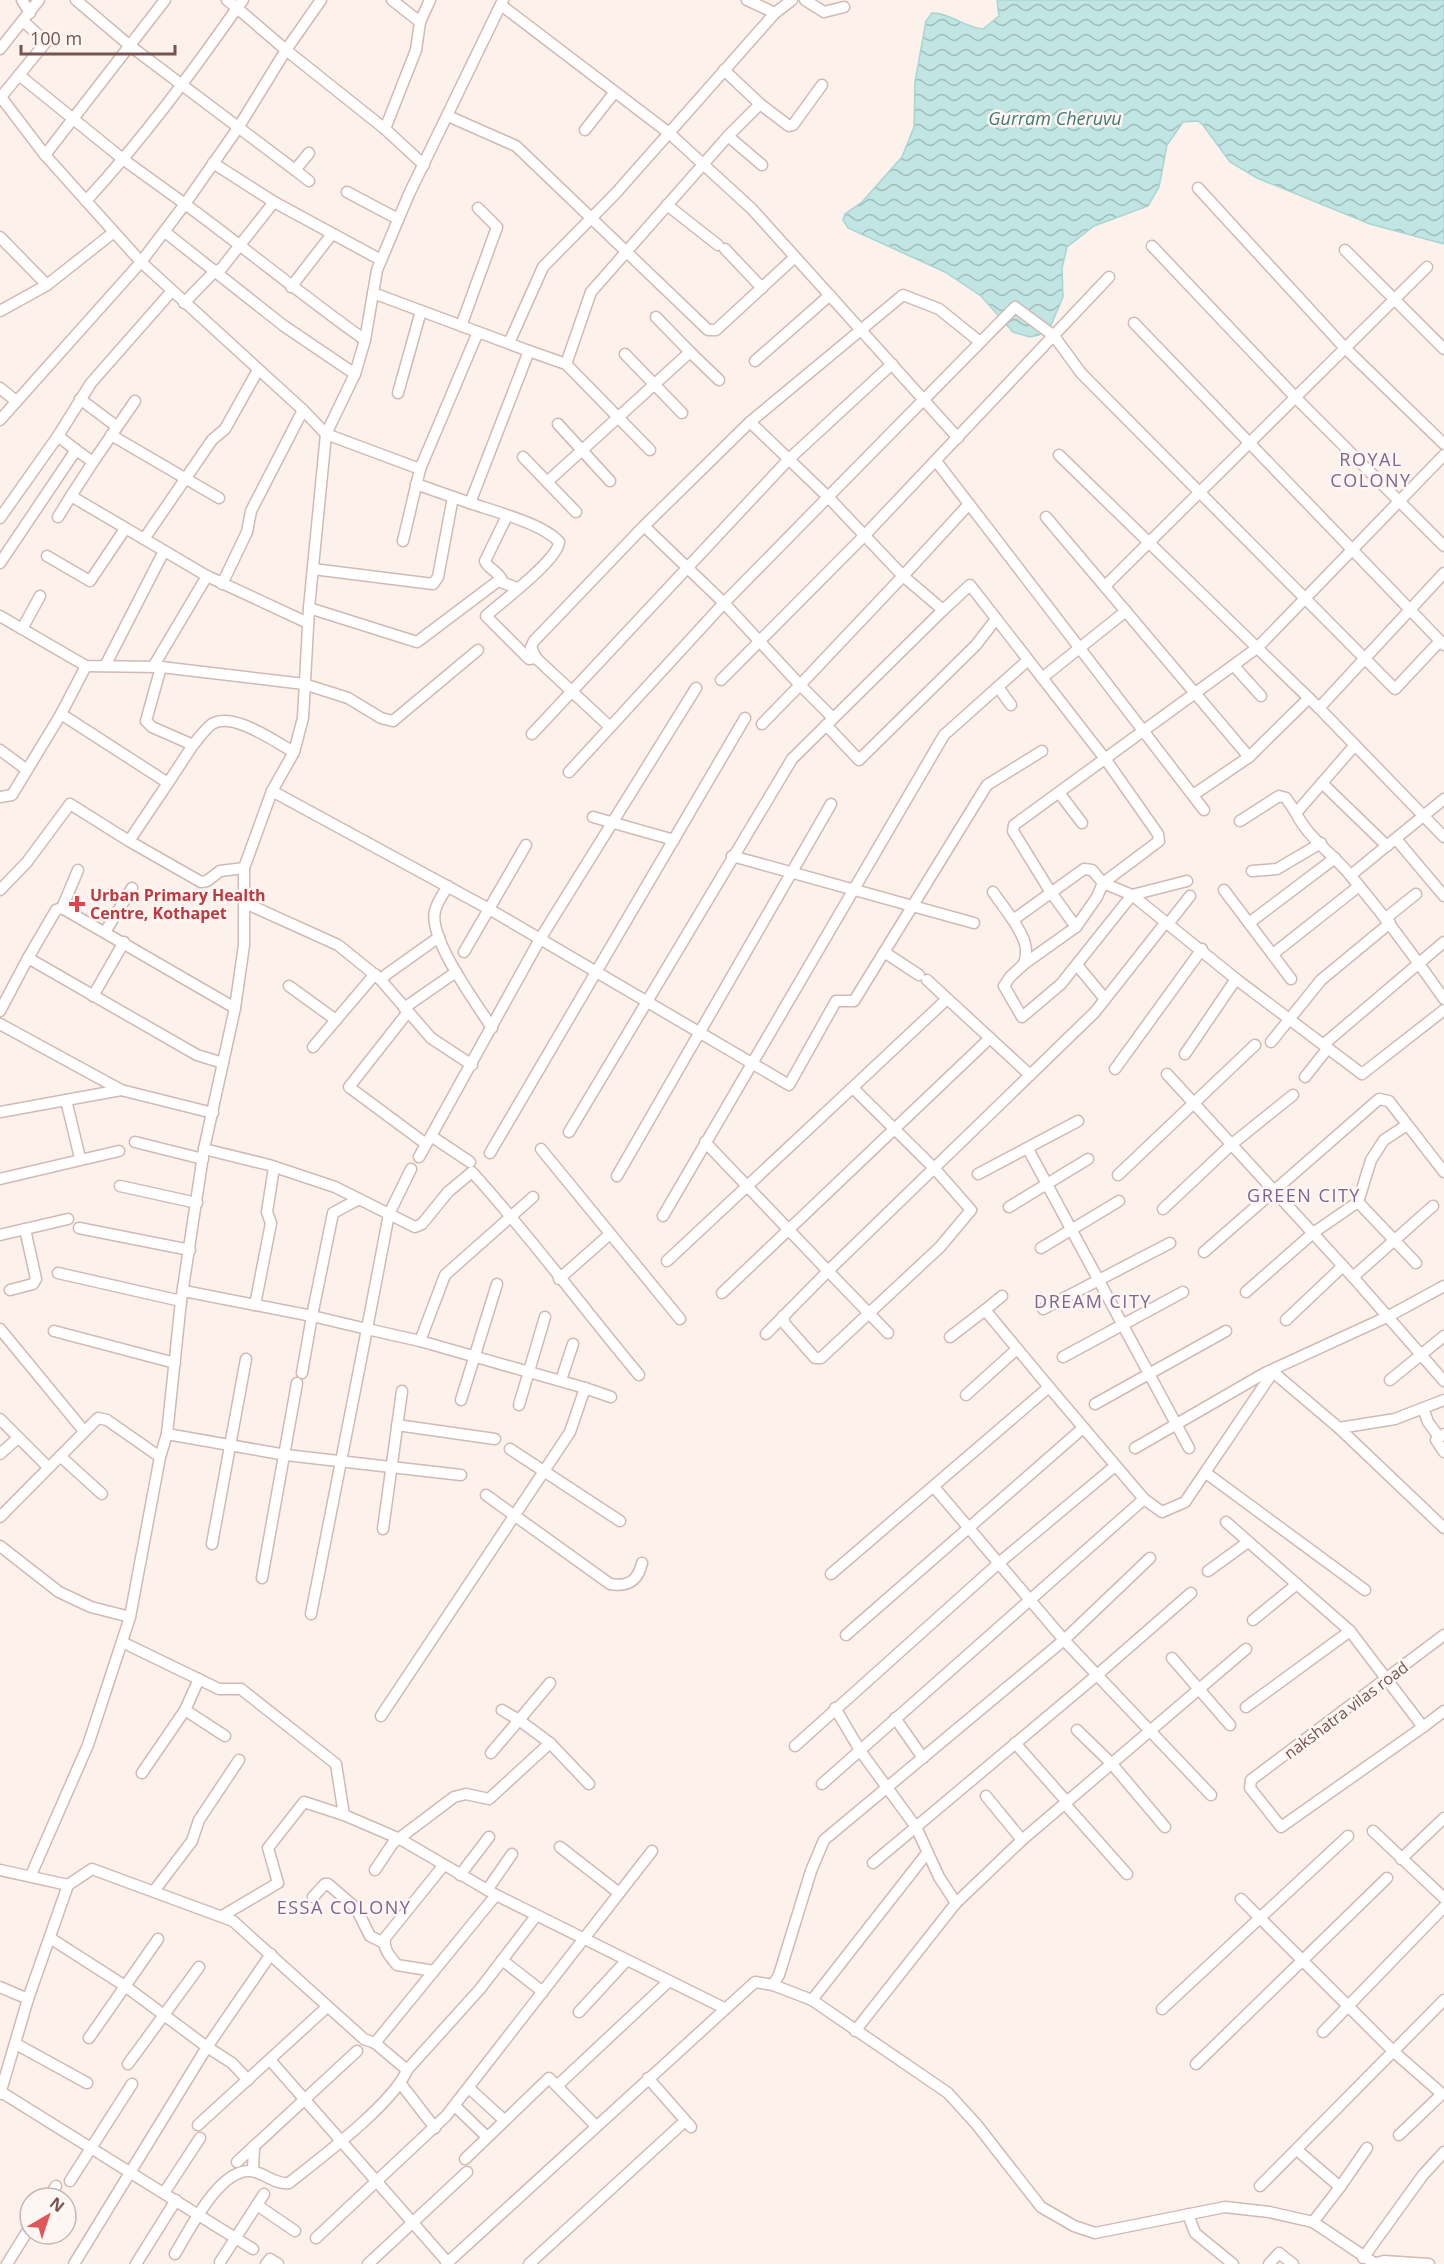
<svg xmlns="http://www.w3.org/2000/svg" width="1444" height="2264" font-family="'Open Sans',sans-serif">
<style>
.water{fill:url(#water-waves);stroke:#a7d6d3;stroke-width:1.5}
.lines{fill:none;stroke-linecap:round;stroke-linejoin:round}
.minor-casing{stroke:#d0bab3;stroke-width:13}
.minor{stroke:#fff;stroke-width:10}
.health-dot{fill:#e0444e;stroke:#fef6f2;stroke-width:2}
.labels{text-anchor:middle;stroke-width:5;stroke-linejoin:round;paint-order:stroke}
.health-label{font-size:16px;font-weight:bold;fill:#be3a42;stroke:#fef6f2;text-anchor:start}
.street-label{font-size:16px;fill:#76544f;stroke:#fef6f2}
.water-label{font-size:18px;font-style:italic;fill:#427a76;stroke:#fef6f2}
.neighbourhood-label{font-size:18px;letter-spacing:1.5px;fill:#7a6791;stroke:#fef6f2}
</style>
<defs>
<pattern id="water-waves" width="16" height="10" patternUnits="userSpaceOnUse" patternTransform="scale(1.5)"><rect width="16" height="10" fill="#c0e5e2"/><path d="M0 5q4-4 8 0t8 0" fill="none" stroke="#a1bcba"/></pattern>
</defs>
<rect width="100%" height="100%" fill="#fcf1eb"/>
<!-- water -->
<path class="water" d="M997 0H1444V244L1370 224 1257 178 1230 162 1203 125 1198 121 1183 122 1167 145 1159 187 1148 206 1094 226 1067 247 1062 268 1063 297 1051 325 1039 335 1030 337 1013 332 981 296 945 272 848 228 843 220 845 214 862 202 902 157 914 127 915 82 926 21 932 13C950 13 964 27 983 29L999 16Z"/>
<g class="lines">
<!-- minor casing -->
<g class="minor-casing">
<g id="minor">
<path d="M22 0 30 13"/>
<path d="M76 0 129 45 295 170 309 153"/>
<path d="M243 0 237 8 286 50 238 128 185 204C245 248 303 296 365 340"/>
<path d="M321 0 286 50 385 129 424 165"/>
<path d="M747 0 775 13"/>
<path d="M805 0 824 12 844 7"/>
<path d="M501 5 669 133 752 209 958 438"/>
<path d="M420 22 430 0"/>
<path d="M0 49 39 0"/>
<path d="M724 70 760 104"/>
<path d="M0 96 45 155 141 262 303 410 326 434 309 608 303 718 294 752 272 791 244 868V945L235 1008 204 1149 181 1301 167 1434 160 1457 130 1617 88 1745 31 1875"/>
<path d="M1 97 46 42 23 21"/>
<path d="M448 116 516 146 708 330H716L795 257"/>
<path d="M385 129 416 50 420 22 392 0"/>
<path d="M585 130 614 93"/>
<path d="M728 136 760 104 789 126 793 125 822 85"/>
<path d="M45 155 165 0"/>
<path d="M213 163 274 202 381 260"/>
<path d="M295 170 309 181"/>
<path d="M1198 188 1344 347 1444 444"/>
<path d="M347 192 398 219"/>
<path d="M86 201C142 140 190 75 237 8L227 0"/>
<path d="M667 205 718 245"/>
<path d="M165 232 284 326 355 374"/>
<path d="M0 237 47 285"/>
<path d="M1152 246 1296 398 1444 546"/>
<path d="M725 249 762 288"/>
<path d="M1345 250 1444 349"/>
<path d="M291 287 332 234"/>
<path d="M373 293 529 351 470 503 453 497"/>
<path d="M184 303 215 271 221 269 274 202"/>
<path d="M0 311 47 285 114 232"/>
<path d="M656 317 690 352"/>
<path d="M1134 323 1444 645"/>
<path d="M461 326 497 227 478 208"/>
<path d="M509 343 543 267 616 193 775 13 792 0"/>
<path d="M529 351 566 364 650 450"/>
<path d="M625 354 682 413"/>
<path d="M755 361 830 295"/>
<path d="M566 364 591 292 728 136 762 165"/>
<path d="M0 388 16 401"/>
<path d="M398 393 421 311"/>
<path d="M80 399 116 426"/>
<path d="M0 420 141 262 185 204 124 160 19 75"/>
<path d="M750 422 903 295 939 309 980 342"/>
<path d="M558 424 610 481"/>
<path d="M111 435 219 498"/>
<path d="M58 436 91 383 171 292"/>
<path d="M1059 455 1319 708 1444 837"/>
<path d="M523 457 576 512"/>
<path d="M936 461 1204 810"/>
<path d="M93 462 135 401"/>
<path d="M420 469 478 332"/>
<path d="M547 482 690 352 719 380"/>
<path d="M71 496 93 462 76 450"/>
<path d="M470 503C493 511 544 524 559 542 558 560 501 602 486 616L529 659 536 658"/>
<path d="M969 504 903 576 943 610 970 585 1106 760 1158 834 1159 841 1103 883 1097 897 1076 927 1024 964C1030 946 1022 935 1013 920L1084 869 1092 870 1103 883 1132 895 1236 979 1362 1074 1444 1010"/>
<path d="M58 517 71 496 207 576 308 623"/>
<path d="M1046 517 1249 757"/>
<path d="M0 518 58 436 76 450 0 563"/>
<path d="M144 539 212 440 225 429 258 370"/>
<path d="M403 541 420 469 326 434 355 374 365 340 377 270 409 194 503 0"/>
<path d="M47 556 90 581 125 529"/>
<path d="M313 569 433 584 438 577 453 497 416 484"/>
<path d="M502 580C498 571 487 568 485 561L507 516"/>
<path d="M222 584 247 532 251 511 303 410"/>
<path d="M1105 586 1427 267"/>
<path d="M309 608 417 642 498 581 517 588"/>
<path d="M0 616 86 666 161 667 304 684 348 698 381 718 393 721 478 650"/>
<path d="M22 629 40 596"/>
<path d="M105 666 164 551"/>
<path d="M1234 666 1261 696"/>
<path d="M153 667 207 576"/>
<path d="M161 667 146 721 152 727 193 745 168 783"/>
<path d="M1042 678 1126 611"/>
<path d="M721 680 864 536 1109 277"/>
<path d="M998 687 1011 705"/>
<path d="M1319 708 1444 573"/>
<path d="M61 714 86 666"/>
<path d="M762 724 800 685 833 718"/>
<path d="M826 725 859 760 976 645 996 619"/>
<path d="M610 727 536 658 531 647 534 641 644 526 750 422 828 497 724 603 644 526"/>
<path d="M532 734 789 459 892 364"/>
<path d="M193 745C199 738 205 729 212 724 233 711 275 742 294 752"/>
<path d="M0 750 27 770"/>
<path d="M569 772 724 603 800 685 903 576 828 497 1015 307 1054 336 1081 373 1395 689 1440 641"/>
<path d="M1322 783 1387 846"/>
<path d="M272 791 489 909 789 1085 836 1001H854L987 785 1042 751"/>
<path d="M1060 794 1082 823"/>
<path d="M1193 795 1249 757 1309 698"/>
<path d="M0 797 12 795 61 714 168 783 129 841 70 804 27 862 0 890"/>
<path d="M1296 813C1308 838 1333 854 1350 875 1384 915 1414 956 1444 999"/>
<path d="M593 817 674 840"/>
<path d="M1240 821 1279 796 1286 798 1296 813 1355 745"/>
<path d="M1396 839 1444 896"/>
<path d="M129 841 201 882 207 881 220 871 244 868"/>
<path d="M732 856 974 923"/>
<path d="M1252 871 1277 869 1321 843"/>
<path d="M1351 875 1444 799"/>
<path d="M448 886C443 894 437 902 435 911 428 939 477 1004 492 1028"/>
<path d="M1224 890 1291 979"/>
<path d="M993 892 1013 920"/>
<path d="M245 903 338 945 380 979 431 1038 472 1065"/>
<path d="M62 908 78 870"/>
<path d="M1386 918 1416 894"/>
<path d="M1249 923 1335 858"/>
<path d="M1168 924 1190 896"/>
<path d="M1076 927 1050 891 1013 831 1014 825 1257 648 1444 455"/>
<path d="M105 932 132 888"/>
<path d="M464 952 526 845"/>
<path d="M884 952 919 975"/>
<path d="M1273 954 1359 886"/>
<path d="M28 958 56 910 62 908 235 1008"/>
<path d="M1024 964 1010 977 1004 986 1022 1017 1061 984 1132 895 1187 881"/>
<path d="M1077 965 1105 999"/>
<path d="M380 979 439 937"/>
<path d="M927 980 1030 1075"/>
<path d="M289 986 336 1020"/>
<path d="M93 996 124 942"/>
<path d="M404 1008 456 972"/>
<path d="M0 1011 28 958 197 1055 223 1063"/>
<path d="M408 1012 349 1087 426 1144"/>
<path d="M0 1024 121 1090 213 1113"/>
<path d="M1271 1042 1321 980 1390 923"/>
<path d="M1324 1044 1444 942"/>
<path d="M313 1047 375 974"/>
<path d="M1185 1054 1236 979"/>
<path d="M1115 1069 1202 949"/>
<path d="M1167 1074 1353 1277 1444 1381"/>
<path d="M1305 1077 1328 1048"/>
<path d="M850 1090 947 999"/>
<path d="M66 1100 80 1158"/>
<path d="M0 1112 121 1090"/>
<path d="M569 1132 792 759 943 610"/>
<path d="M135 1142 203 1159"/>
<path d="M705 1142 828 1271 1095 1012 1166 922"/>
<path d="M204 1149 269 1165 335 1187 415 1227 422 1224 448 1192 472 1172C531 1237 583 1308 639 1375"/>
<path d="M541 1149 680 1319"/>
<path d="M1028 1149 1189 1448"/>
<path d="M490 1153 745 718"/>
<path d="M419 1157 429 1139"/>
<path d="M470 1162 431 1136 540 939 696 688"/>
<path d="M978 1174 1078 1121"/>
<path d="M1118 1175 1255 1045"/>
<path d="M617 1176 831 804"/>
<path d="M0 1179 119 1151"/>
<path d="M120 1186 197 1203"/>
<path d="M1358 1202 1416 1263"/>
<path d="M1009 1207 1088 1159"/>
<path d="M1163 1209 1232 1144 1293 1095"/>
<path d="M663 1216 944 735 1028 660"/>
<path d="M79 1228 190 1250"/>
<path d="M0 1235 68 1219"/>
<path d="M1041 1248 1119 1201"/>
<path d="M1204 1252 1379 1099 1389 1101 1444 1172"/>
<path d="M667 1261 850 1090H855L935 1169 971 1210 940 1247 821 1358H815L785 1324 783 1316"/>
<path d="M58 1273 181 1301"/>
<path d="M1353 1277 1433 1206"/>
<path d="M559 1279 610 1234"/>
<path d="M10 1290 33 1284 36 1279 25 1229"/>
<path d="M184 1291 312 1316 333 1213 359 1199"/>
<path d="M1246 1292 1313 1233 1358 1202 1371 1160 1384 1140 1407 1125"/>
<path d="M722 1293 990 1038"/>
<path d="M255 1305 271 1223 267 1212 274 1167"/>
<path d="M1043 1309 1170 1243"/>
<path d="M985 1310 1002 1296"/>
<path d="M1286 1320 1343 1266"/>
<path d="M0 1329 84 1431"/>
<path d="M54 1331 175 1363"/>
<path d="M766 1334 828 1271 888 1333"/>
<path d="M1063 1357 1183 1292"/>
<path d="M1273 1372 1339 1428 1444 1528"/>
<path d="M302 1373 312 1316 367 1329 389 1214 411 1169"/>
<path d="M561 1380 573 1344"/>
<path d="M1390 1380 1444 1336"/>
<path d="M1049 1387 1144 1499 1162 1512 1185 1502 1271 1375 1272 1371"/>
<path d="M585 1388 611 1397"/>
<path d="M966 1395 1017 1349"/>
<path d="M461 1400 497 1284"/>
<path d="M1095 1404 1226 1331"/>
<path d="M519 1405 545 1317"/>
<path d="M1423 1408 1428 1422 1439 1437"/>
<path d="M0 1419 48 1467"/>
<path d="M397 1425 495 1439"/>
<path d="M1339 1428 1395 1419 1444 1400"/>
<path d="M167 1434 286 1455 461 1475"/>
<path d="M1444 1434 1436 1440 1444 1452"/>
<path d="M1135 1448 1265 1373 1389 1316 1444 1286"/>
<path d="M510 1449 620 1521"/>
<path d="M0 1454 18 1438"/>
<path d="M60 1456 102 1494"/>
<path d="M1206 1473 1365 1590"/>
<path d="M486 1495 610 1584C628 1587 638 1581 642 1563"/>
<path d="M0 1517 98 1418 107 1420 160 1457"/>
<path d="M1226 1522 1350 1631 1246 1707"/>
<path d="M383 1529 402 1391"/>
<path d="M212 1544 246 1359"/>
<path d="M0 1546 59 1592 91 1607 130 1617"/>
<path d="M1150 1558 1064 1640 1097 1675 1191 1593"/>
<path d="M1208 1571 1248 1542"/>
<path d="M831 1574 1049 1387 985 1310 950 1337"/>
<path d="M262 1578 297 1383"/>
<path d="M311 1614 367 1329 420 1341 445 1275 533 1197"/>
<path d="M1253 1620 1297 1584"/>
<path d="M1350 1631 1423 1727 1281 1827 1250 1788 1251 1780 1444 1635"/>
<path d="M846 1635 1083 1428"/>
<path d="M122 1642 219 1689H241L336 1764 344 1815"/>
<path d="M1172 1658 1230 1725"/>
<path d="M550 1683 519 1720 550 1743 589 1784"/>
<path d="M835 1708 861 1752 916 1827 939 1877 956 1903"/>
<path d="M185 1710 199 1679"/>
<path d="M381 1716 570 1432 585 1388 420 1341"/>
<path d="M895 1718 923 1758"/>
<path d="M1423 1727 1444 1711"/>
<path d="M1077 1730 1111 1763 1165 1827"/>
<path d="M1015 1743 1067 1802"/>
<path d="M795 1746 1000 1562 1115 1466"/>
<path d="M491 1753 519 1720 502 1710"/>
<path d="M142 1773 185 1710 225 1736"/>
<path d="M822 1784 1144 1499"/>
<path d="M986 1796 1022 1840"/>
<path d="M1065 1804 1127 1874"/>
<path d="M1373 1831 1444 1898"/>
<path d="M560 1847 619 1893"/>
<path d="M1401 1859 1444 1818"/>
<path d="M873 1863 1097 1675 1211 1795"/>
<path d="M0 1870 68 1885"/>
<path d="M375 1870 393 1843 454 1797 466 1794 489 1799 550 1743"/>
<path d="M460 1875 489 1837"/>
<path d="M487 1890 512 1854"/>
<path d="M154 1891 192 1841 199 1820 239 1760"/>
<path d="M313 1897 325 1884H328L356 1908 370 1936 384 1943"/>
<path d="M1241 1899 1394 2052 1442 2094 1399 2135"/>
<path d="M222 1916 278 1883 268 1848 304 1802 344 1815 400 1839 496 1895 724 2008"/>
<path d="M50 1938 125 1986 207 2047 271 1954"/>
<path d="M502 1960 543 1992"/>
<path d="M434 1971 397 1965C390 1956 383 1950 385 1938L443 1866"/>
<path d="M773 1985 779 1975 811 1871 824 1840 1064 1640 934 1487"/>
<path d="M0 1987 28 1999"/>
<path d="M812 2000 927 1853"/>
<path d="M1162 2009 1348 1836"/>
<path d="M579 2012 626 1961"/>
<path d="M855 2031 956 1903 1022 1840 1246 1649"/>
<path d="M1323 2032 1444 1907"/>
<path d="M89 2038 158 1939"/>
<path d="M375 2043 407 2070 480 1989 536 1916"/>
<path d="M16 2044 87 2083"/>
<path d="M270 2060 449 2264"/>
<path d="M128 2064 199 1967"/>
<path d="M1196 2064 1387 1878"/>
<path d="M648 2078 691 2127"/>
<path d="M401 2084 435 2128"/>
<path d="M558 2085 668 1982"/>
<path d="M469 2088 504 2120"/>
<path d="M1 2092 253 2249"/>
<path d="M0 2094 28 1999 68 1885 92 1869 233 1921 364 2039 375 2043 496 1895"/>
<path d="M455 2106 487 2137"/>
<path d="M198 2125 327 2007"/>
<path d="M1297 2150 1340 2187 1367 2148"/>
<path d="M465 2159 549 2078 595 2125"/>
<path d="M237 2162 357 2051"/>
<path d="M253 2171 254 2146"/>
<path d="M70 2181 132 2084"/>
<path d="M1260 2186 1444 2000"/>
<path d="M164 2193 200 2138"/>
<path d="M48 2198 56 2186"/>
<path d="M257 2205 295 2231"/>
<path d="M1188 2214 1195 2233 1233 2264"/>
<path d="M1313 2222 1340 2187"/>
<path d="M316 2238 446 2116 652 1851"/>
<path d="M175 2254C189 2231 219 2169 250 2171 264 2172 275 2185 289 2183 319 2159 394 2103 407 2070"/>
<path d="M1363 2258 1423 2175 1444 2152"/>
<path d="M220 2262 264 2194"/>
<path d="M7 2264 30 2227"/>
<path d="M74 2264 207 2047 232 2063 248 2080"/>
<path d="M136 2264 176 2200"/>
<path d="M266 2264 270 2259 278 2264"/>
<path d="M368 2264 467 2172"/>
<path d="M446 2264 755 1982 773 1985 812 2000 948 2093 977 2125 1041 2207 1074 2226 1095 2233 1225 2207 1269 2212 1313 2222 1374 2263"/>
<path d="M529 2264 685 2121"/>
<path d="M1269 2264 1279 2253 1293 2264"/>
<path d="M1372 2264 1384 2261 1429 2264"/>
</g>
</g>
<!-- minor -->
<use href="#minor" class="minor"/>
</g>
<!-- markers -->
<path class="health-dot" d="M74 895h6v6h6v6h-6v6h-6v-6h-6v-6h6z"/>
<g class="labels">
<!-- health labels -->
<g class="health-label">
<text x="90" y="901">Urban Primary Health<tspan x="90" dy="18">Centre, Kothapet</tspan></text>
</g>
<!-- street labels -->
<g class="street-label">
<text transform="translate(1346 1710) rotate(-37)" y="6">nakshatra vilas road</text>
</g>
<!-- water labels -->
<g class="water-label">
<text x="1055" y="125">Gurram Cheruvu</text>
</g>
<!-- neighbourhood labels -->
<g class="neighbourhood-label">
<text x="1371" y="466">ROYAL<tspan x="1371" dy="21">COLONY</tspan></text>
<text x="1304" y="1202">GREEN CITY</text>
<text x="1093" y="1308">DREAM CITY</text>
<text x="344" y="1914">ESSA COLONY</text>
</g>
</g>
<!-- north arrow -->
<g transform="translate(48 2216) rotate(39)"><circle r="28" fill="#fef6f2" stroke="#c8b5b1" stroke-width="1.5"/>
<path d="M0-4.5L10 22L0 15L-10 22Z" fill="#de585a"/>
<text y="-9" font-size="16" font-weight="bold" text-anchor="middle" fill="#76544f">N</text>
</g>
<!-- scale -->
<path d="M21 45v9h154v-9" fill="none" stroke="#76544f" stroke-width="3"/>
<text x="30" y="45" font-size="18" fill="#76544f" stroke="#fef6f2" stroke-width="4.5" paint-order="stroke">100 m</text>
</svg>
